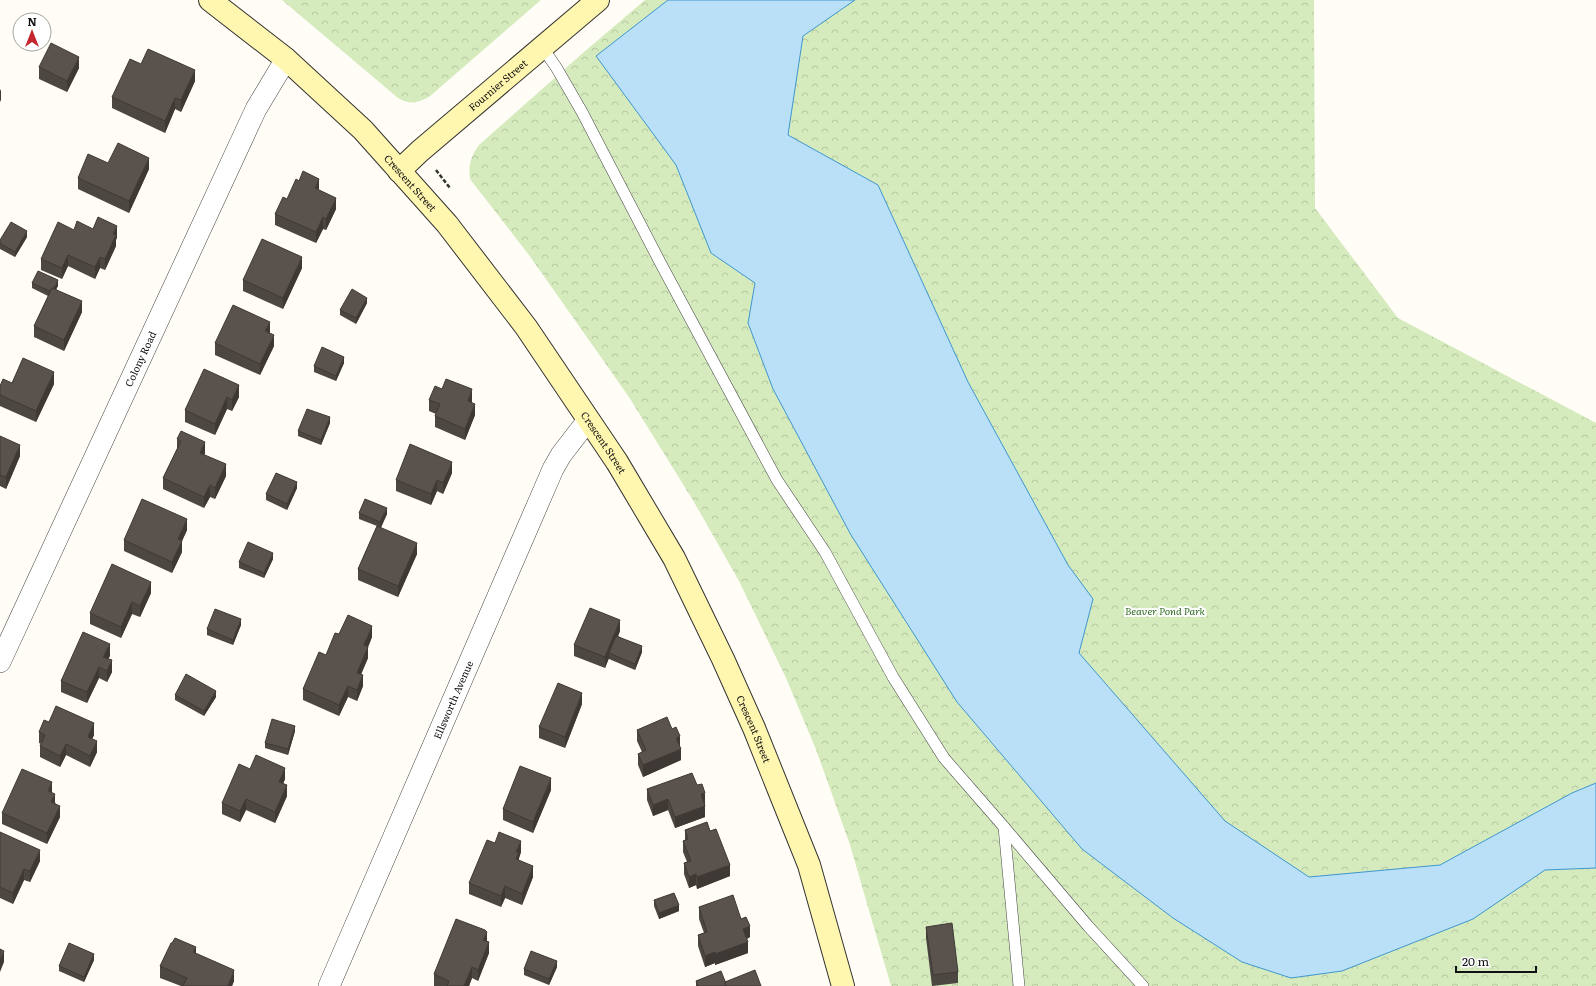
<svg xmlns="http://www.w3.org/2000/svg" width="1596" height="986" font-family="Literata,serif">
<style>
.park{fill:url(#park-crowns)}
.water{fill:#b9e0f7;stroke:#3f96cf}
.lines{fill:none;stroke-linecap:round;stroke-linejoin:round}
.lane-casing{stroke:#444;stroke-width:12}
.street-casing{stroke:#444;stroke-width:22}
.secondary-casing{stroke:#333;stroke-width:24}
.path{stroke:#333;stroke-width:2.5;stroke-dasharray:4 2;stroke-linecap:butt}
.lane{stroke:#fff;stroke-width:11}
.street{stroke:#fff;stroke-width:21}
.secondary{stroke:#fff6b0;stroke-width:22}
.wall{fill:#4d4742}
.shaded-wall{fill:#3f3936}
.building{fill:#5a524d;stroke:#3f3936}
.labels{text-anchor:middle;stroke-width:4;stroke-linejoin:round;paint-order:stroke}
.street-label{font-size:10px;fill:#111;stroke:#fff}
.park-label{font-size:10px;font-style:italic;fill:#2f6b1f;stroke:#fff}
</style>
<defs>
<pattern id="park-crowns" width="20" height="18" patternUnits="userSpaceOnUse"><rect width="20" height="18" fill="#d5ebbd"/><path d="M2 6a3 3 0 1 1 6 0M12 15a3 3 0 1 1 6 0" fill="none" stroke="#b6c8a1"/></pattern>
</defs>
<rect width="100%" height="100%" fill="#fffdf5"/>
<!-- park -->
<g class="park">
<path d="M282 0H541L429 97C417 103 410 105 398 98Z"/>
<path d="M645 0H1314L1315 208 1398 318 1596 423V986H891L850 845 817 752 786 678 739 581 694 502 629 397 529 255 470 179C468 165 471 156 479 145L584 52Z"/>
</g>
<!-- water -->
<path class="water" d="M668 0H855L803 36 788 135 878 185 968 382 1068 565 1093 599 1079 653 1225 821 1309 877 1440 865 1572 793 1596 783V868L1545 870 1473 919 1342 971 1291 978 1242 962 1173 918 1082 849 957 702 851 535 773 389 748 323 755 283 711 253 676 165 596 56Z"/>
<g class="lines">
<!-- lane casing -->
<g class="lane-casing">
<g id="lane">
<path d="M542 47 556 67 582 112 661 264 777 480 825 552 893 677 944 758 1004 827 1088 926 1143 986"/>
<path d="M1004 827 1019 986"/>
</g>
</g>
<!-- street casing -->
<g class="street-casing">
<g id="street">
<path id="s1" d="M0 662 256 109 286 59"/>
<path id="s2" d="M329 986 553 469 561 455 588 420"/>
</g>
</g>
<!-- secondary casing -->
<g class="secondary-casing">
<g id="secondary">
<path id="s3" d="M210 0 286 59 363 130 447 224 526 327 617 462 674 558 723 659 754 728 809 865 843 986"/>
<path id="s4" d="M399 171 420 151 598 0"/>
</g>
</g>
<!-- path -->
<path class="path" d="M436 170 450 188"/>
<!-- lane -->
<use href="#lane" class="lane"/>
<!-- street -->
<use href="#street" class="street"/>
<!-- secondary -->
<use href="#secondary" class="secondary"/>
</g>
<!-- wall -->
<g class="wall">
<path d="M141 64 195 81 181 112 175 109 165 133 112 108V97Z"/>
<path d="M39 67 79 68 67 92 39 79Z"/>
<path d="M108 163 149 169 129 213 78 189V178Z"/>
<path d="M319 190 336 209 326 230 323 229 316 243 275 225V214L287 199Z"/>
<path d="M93 229 117 237 116 240V246L105 270 100 268 95 279 68 266 62 279 41 270V259L74 230Z"/>
<path d="M27 237 15 257 0 249V240Z"/>
<path d="M302 268 283 309 243 291V280Z"/>
<path d="M32 283 58 286 56 289 82 312 64 351 34 337V326L48 296 32 288Z"/>
<path d="M367 303 356 324 340 315V310Z"/>
<path d="M215 343 274 346 260 375 215 355Z"/>
<path d="M344 363 336 381 314 372V366Z"/>
<path d="M54 384 36 422 0 406V386Z"/>
<path d="M239 385V397L232 411 227 409 215 435 185 422V410Z"/>
<path d="M429 400 472 401V403L475 415 465 440 435 427V416L436 414 429 411Z"/>
<path d="M330 423 321 445 298 436V431Z"/>
<path d="M0 436 20 456 6 489 0 486Z"/>
<path d="M177 439 205 453 204 455 226 476 215 499 210 497 204 508 163 489V478L177 449Z"/>
<path d="M452 473 443 494 437 491 431 505 396 491V480Z"/>
<path d="M297 488 287 510 266 500V494Z"/>
<path d="M359 513 387 514 381 528 417 554 398 597 358 580V569L377 526 359 519Z"/>
<path d="M187 530 182 541V552L172 573 124 551V540Z"/>
<path d="M273 559 264 578 239 568V562Z"/>
<path d="M151 593 140 617 132 614 121 638 90 624V613Z"/>
<path d="M241 625 233 645 207 635V629Z"/>
<path d="M620 631 618 636 642 652 635 670 609 659V658L605 668 574 656V645Z"/>
<path d="M372 637 368 647V658L361 674 363 686 357 701 348 697 339 716 303 700V689L326 655Z"/>
<path d="M110 656 108 659 112 672 107 682 99 678 87 703 61 692V681Z"/>
<path d="M175 695 216 697 204 716 175 700Z"/>
<path d="M582 704 565 748 539 738V727Z"/>
<path d="M49 722 94 735 92 739 97 752 90 767 66 755 60 767 40 757V746L41 744 39 743V732Z"/>
<path d="M637 730 681 760 643 777 638 765V754L642 752 637 741Z"/>
<path d="M295 731 288 755 265 748V743Z"/>
<path d="M250 769 285 779 283 784 287 796 275 823 246 810 240 822 222 814V803Z"/>
<path d="M647 789 705 804H704L705 817 675 828 668 810 653 816 647 800Z"/>
<path d="M551 790 533 833 503 820V809Z"/>
<path d="M52 793 60 817 47 844 2 824V813Z"/>
<path d="M685 830 710 831 730 876 697 889 696 885 689 888 684 874V863L687 862 683 852V841L685 840Z"/>
<path d="M0 832 40 861 30 882 24 880 13 904 0 898Z"/>
<path d="M521 852 519 858V860L533 877 522 905 505 898 501 907 469 894V883Z"/>
<path d="M654 900 679 911 659 919 654 906Z"/>
<path d="M699 907 741 919 750 937 747 939 748 953 715 965V963L705 967 698 946V935L704 933 699 919Z"/>
<path d="M926 927 958 972V983L932 986 926 938Z"/>
<path d="M487 941 489 953 478 981 472 978 469 986H434V974Z"/>
<path d="M196 953 234 981 232 986H181L160 978V966Z"/>
<path d="M94 960 84 982 59 971V966Z"/>
<path d="M557 967 549 985 524 975V969Z"/>
<path d="M696 981H725L761 986H696Z"/>
</g>
<!-- shaded-wall -->
<g class="shaded-wall">
<path d="M79 57V68L67 92V81Z"/>
<path d="M195 70V81L181 112V100Z"/>
<path d="M1 89V100L0 102V91Z"/>
<path d="M175 98V109L165 133V121Z"/>
<path d="M149 158V169L129 213V201Z"/>
<path d="M319 179V190L315 188Z"/>
<path d="M336 198V209L326 230V219Z"/>
<path d="M323 217V229L316 243V232Z"/>
<path d="M117 226V237L116 240V246L105 270V259L113 234Z"/>
<path d="M27 231V237L15 257V252Z"/>
<path d="M68 255V266L62 279V268Z"/>
<path d="M100 257V268L95 279V267Z"/>
<path d="M302 257V268L283 309V298Z"/>
<path d="M58 280V286L52 297V292Z"/>
<path d="M367 298V303L356 324V318Z"/>
<path d="M82 301V312L64 351V340Z"/>
<path d="M270 322V334L265 331Z"/>
<path d="M274 335V346L260 375V364Z"/>
<path d="M344 357V363L336 381V376Z"/>
<path d="M54 372V384L36 422V411Z"/>
<path d="M239 385V397L232 411V400Z"/>
<path d="M472 389V401L468 412V401Z"/>
<path d="M227 397V409L215 435V424Z"/>
<path d="M475 404V415L465 440V429Z"/>
<path d="M330 417V423L321 445V440Z"/>
<path d="M205 442V453L200 464V453Z"/>
<path d="M20 445V456L6 489V477Z"/>
<path d="M452 462V473L443 494V483Z"/>
<path d="M226 464V476L215 499V488Z"/>
<path d="M437 480V491L431 505V494Z"/>
<path d="M297 482V488L287 510V504Z"/>
<path d="M210 485V497L204 508V497Z"/>
<path d="M387 508V514L380 528V522Z"/>
<path d="M187 519V530L182 541V552L172 573V562L178 539Z"/>
<path d="M417 543V554L398 597V586Z"/>
<path d="M273 553V559L264 578V573Z"/>
<path d="M151 582V593L140 617V606Z"/>
<path d="M132 602V614L121 638V627Z"/>
<path d="M241 619V625L233 645V640Z"/>
<path d="M620 620V631L611 654 609 653V658L605 668V657Z"/>
<path d="M372 626V637L368 647V658L357 684V673L364 645Z"/>
<path d="M110 644V656L103 668V657Z"/>
<path d="M642 646V652L635 670V664Z"/>
<path d="M112 660V672L107 682V671Z"/>
<path d="M99 667V678L87 703V692Z"/>
<path d="M363 675V686L357 701V690Z"/>
<path d="M348 686V697L339 716V705Z"/>
<path d="M216 691V697L204 716V711Z"/>
<path d="M582 693V704L565 748V737Z"/>
<path d="M94 723V735L88 748V737Z"/>
<path d="M295 726V731L288 755V749Z"/>
<path d="M680 736V748L676 738Z"/>
<path d="M97 741V752L90 767V756Z"/>
<path d="M66 744V755L60 767V756Z"/>
<path d="M681 749V760L643 777V765Z"/>
<path d="M285 768V779L279 793V782Z"/>
<path d="M551 778V790L533 833V822Z"/>
<path d="M52 782V793L48 791Z"/>
<path d="M287 785V796L275 823V812Z"/>
<path d="M705 793V804L701 806V794Z"/>
<path d="M55 794V806L51 802Z"/>
<path d="M246 799V810L240 822V811Z"/>
<path d="M668 799V810L653 816V805Z"/>
<path d="M60 806V817L47 844V833Z"/>
<path d="M705 806V817L675 828V817Z"/>
<path d="M521 841V852L519 858V864L516 859V852Z"/>
<path d="M40 850V861L30 882V871Z"/>
<path d="M730 865V876L697 889V877Z"/>
<path d="M533 866V877L522 905V894Z"/>
<path d="M24 869V880L13 904V893Z"/>
<path d="M696 874V885L689 888V877Z"/>
<path d="M505 886V898L501 907V896Z"/>
<path d="M679 905V911L659 919V913Z"/>
<path d="M750 926V937L743 940V929Z"/>
<path d="M487 932V943L483 940Z"/>
<path d="M489 942V953L478 981V970Z"/>
<path d="M748 942V953L715 965V954Z"/>
<path d="M196 947V958L193 952Z"/>
<path d="M4 951V962L0 972V960Z"/>
<path d="M715 952V963L705 967V956Z"/>
<path d="M94 954V960L84 982V977Z"/>
<path d="M557 961V967L549 985V979Z"/>
<path d="M472 967V978L469 986H464Z"/>
<path d="M234 970V981L232 986H228Z"/>
</g>
<!-- building -->
<g class="building">
<path d="M51 43 79 57 67 81 39 67Z"/>
<path d="M148 49 195 70 181 100 175 98 165 121 112 97 130 59 141 64Z"/>
<path d="M118 143 149 158 129 201 78 178 88 154 108 163Z"/>
<path d="M303 171 319 179 315 188 336 198 326 219 323 217 316 232 275 214 283 197 287 199 296 179 299 181Z"/>
<path d="M98 217 117 226 113 234 116 235 105 259 100 257 95 267 68 255 62 268 41 259 58 222 74 230 77 221 93 229Z"/>
<path d="M11 222 27 231 15 252 0 243V240Z"/>
<path d="M262 239 302 257 283 298 243 280Z"/>
<path d="M38 271 58 280 54 288H52L50 291 32 283Z"/>
<path d="M52 288 82 301 64 340 34 326Z"/>
<path d="M352 289 367 298 356 318 340 310Z"/>
<path d="M233 305 270 322 265 331 274 335 260 364 215 343Z"/>
<path d="M322 347 344 357 336 376 314 366Z"/>
<path d="M23 358 54 372 36 411 0 395V386L3 379 12 383Z"/>
<path d="M204 369 239 385 232 400 227 397 215 424 185 410Z"/>
<path d="M446 379 472 389 468 401 475 404 465 429 435 416 440 404 429 400 435 386 442 389Z"/>
<path d="M307 409 330 417 321 440 298 431Z"/>
<path d="M181 431 205 442 200 453 226 464 215 488 210 485 204 497 163 478 181 441 177 439Z"/>
<path d="M0 436 20 445 6 477 0 475Z"/>
<path d="M410 444 452 462 443 483 437 480 431 494 396 480Z"/>
<path d="M276 473 297 482 287 504 266 494Z"/>
<path d="M142 499 187 519 178 539 182 541 172 562 124 540Z"/>
<path d="M365 499 387 508 380 522 359 513Z"/>
<path d="M377 526 417 543 398 586 358 569Z"/>
<path d="M248 542 273 553 264 573 239 562Z"/>
<path d="M112 564 151 582 140 606 132 602 121 627 90 613Z"/>
<path d="M590 608 620 620 605 657 574 645Z"/>
<path d="M215 609 241 619 233 640 207 629Z"/>
<path d="M348 615 372 626 364 645 368 647 357 673 363 675 357 690 348 686 339 705 303 689 319 652 326 655 335 633 339 634Z"/>
<path d="M83 632 110 644 103 657 112 660 107 671 99 667 87 692 61 681Z"/>
<path d="M616 636 642 646 635 664 609 653Z"/>
<path d="M186 674 216 691 204 711 175 695Z"/>
<path d="M558 683 582 693 565 737 539 727Z"/>
<path d="M56 706 94 723 88 737 97 741 90 756 66 744 60 756 40 746 45 735 39 732 44 720 49 722Z"/>
<path d="M667 717 672 729 676 727 680 736 676 738 681 749 643 765 638 754 646 750 637 730Z"/>
<path d="M272 719 295 726 288 749 265 743Z"/>
<path d="M256 755 285 768 279 782 287 785 275 812 246 799 240 811 222 803 239 764 250 769Z"/>
<path d="M520 766 551 778 533 822 503 809Z"/>
<path d="M22 769 52 782 48 791 55 794 51 802 60 806 47 833 2 813Z"/>
<path d="M692 773 697 785 702 784 705 793 701 794 705 806 675 817 668 799 653 805 647 789Z"/>
<path d="M707 822 710 831 716 829 730 865 697 877 696 874 689 877 684 863 691 861 683 841 688 839 685 830Z"/>
<path d="M0 832 40 850 30 871 24 869 13 893 0 887Z"/>
<path d="M499 832 521 841 516 852H519L516 859 533 866 522 894 505 886 501 896 469 883 487 840 495 843Z"/>
<path d="M674 893 679 905 659 913 654 900Z"/>
<path d="M733 895 741 919 746 917 750 926 743 929 748 942 715 954V952L705 956 698 935 707 932 699 907Z"/>
<path d="M456 919 485 930 487 932 483 940 489 942 478 970 472 967 464 986H447L449 981 434 974Z"/>
<path d="M952 923 958 972 933 975 926 927Z"/>
<path d="M175 938 196 947 193 952 234 970 228 986H183L187 978 160 966 171 943H172Z"/>
<path d="M69 943 94 954 84 977 59 966Z"/>
<path d="M0 949 4 951 0 960Z"/>
<path d="M531 951 557 961 549 979 524 969Z"/>
<path d="M755 970 761 986H726L725 982Z"/>
<path d="M721 971 725 981V986H698L696 981Z"/>
</g>
<g class="labels">
<!-- street labels -->
<g class="street-label">
<text dy="4" stroke="none"><textPath href="#s4" startOffset="131">Fournier Street</textPath></text>
<text dy="4" stroke="none"><textPath href="#s3" startOffset="272">Crescent Street</textPath></text>
<text dy="4" stroke="none"><textPath href="#s1" startOffset="334">Colony Road</textPath></text>
<text dy="4" stroke="none"><textPath href="#s3" startOffset="596">Crescent Street</textPath></text>
<text dy="4" stroke="none"><textPath href="#s2" startOffset="312">Ellsworth Avenue</textPath></text>
<text dy="4" stroke="none"><textPath href="#s3" startOffset="920">Crescent Street</textPath></text>
</g>
<!-- park labels -->
<g class="park-label">
<text x="1165" y="615">Beaver Pond Park</text>
</g>
</g>
<!-- north arrow -->
<g transform="translate(32 32)"><circle r="19" fill="#ffffff" stroke="#a0a0a0"/>
<path d="M0-3L7 15L0 10L-7 15Z" fill="#c4262e"/>
<text y="-6" font-size="11" font-weight="bold" text-anchor="middle" fill="#111111">N</text>
</g>
<!-- scale -->
<path d="M1456 966v6h80v-6" fill="none" stroke="#111111" stroke-width="2"/>
<text x="1462" y="966" font-size="12" fill="#111111" stroke="#ffffff" stroke-width="3" paint-order="stroke">20 m</text>
</svg>
